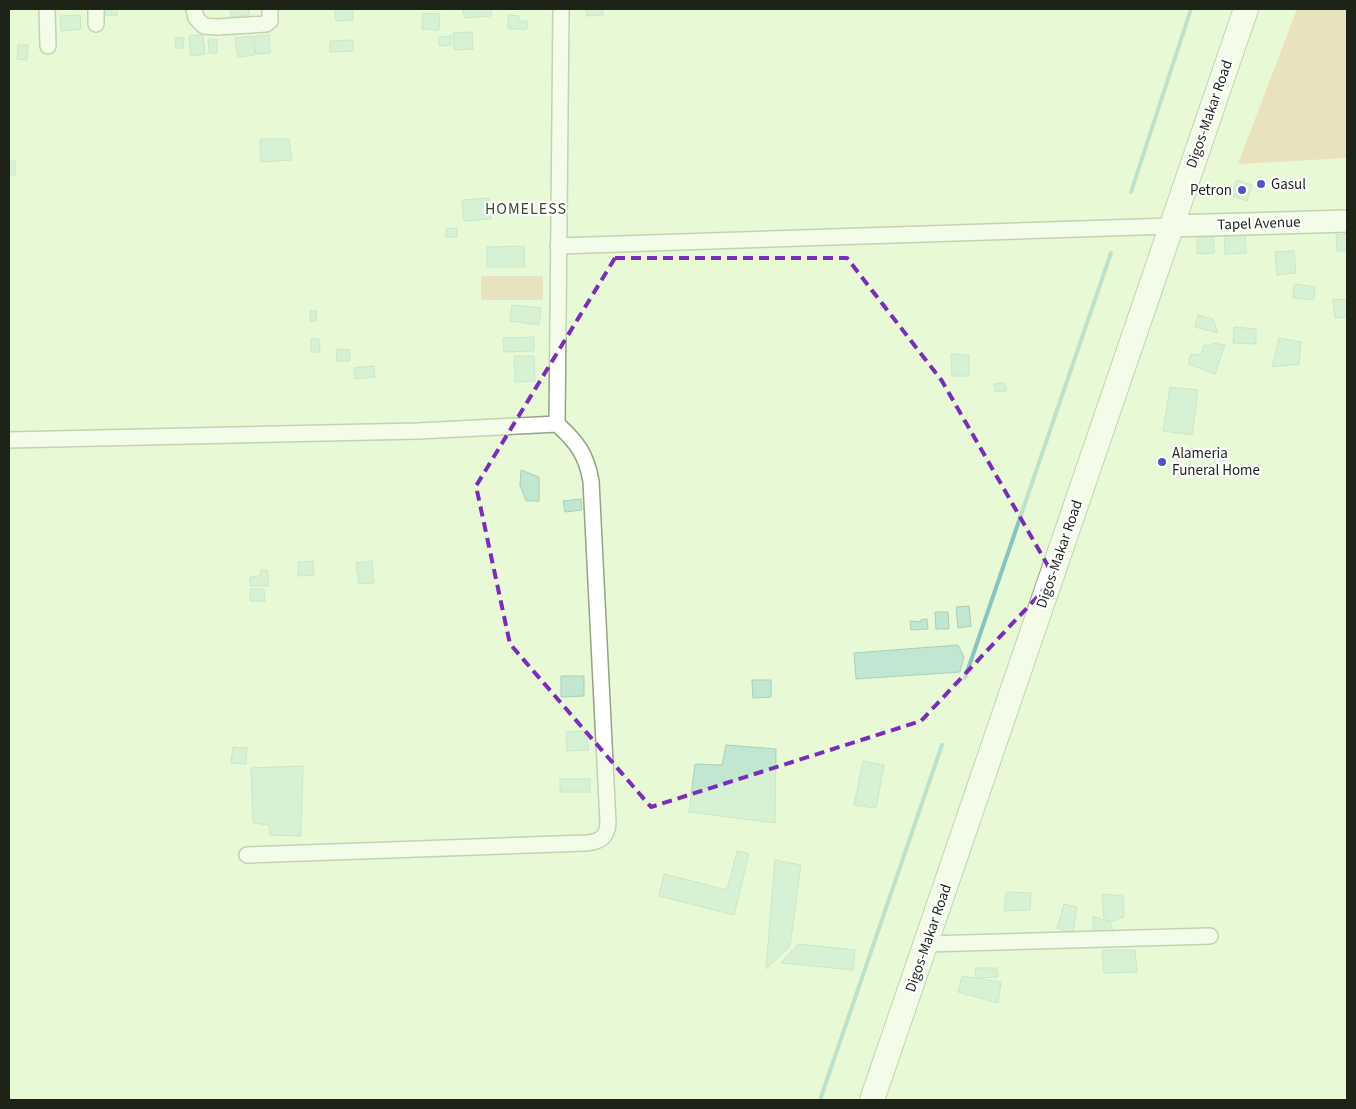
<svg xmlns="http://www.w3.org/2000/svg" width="1356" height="1109" font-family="'Source Sans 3',sans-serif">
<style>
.green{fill:#e9c7a3}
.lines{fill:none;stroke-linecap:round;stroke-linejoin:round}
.stream{stroke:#88c5bf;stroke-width:4}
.building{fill:#c2e7d1;stroke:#aacfb9}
.street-casing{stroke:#95a484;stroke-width:18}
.secondary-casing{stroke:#95a484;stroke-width:24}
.primary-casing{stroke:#95a484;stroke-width:26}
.street{stroke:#fff;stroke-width:15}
.secondary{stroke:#fff;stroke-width:21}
.primary{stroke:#fff;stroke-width:24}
.marked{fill:none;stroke:#7b2cbf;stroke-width:4;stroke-dasharray:10 6;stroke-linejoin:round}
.poi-dot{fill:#5552c9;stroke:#fff;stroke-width:2}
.labels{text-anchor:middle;stroke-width:4.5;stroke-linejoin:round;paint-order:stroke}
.street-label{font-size:15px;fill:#1d2317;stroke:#fff}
.poi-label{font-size:15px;fill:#1d2317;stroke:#fff;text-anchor:start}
.neighbourhood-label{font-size:16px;letter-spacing:1px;fill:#3c492c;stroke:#fff}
</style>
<rect width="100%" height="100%" fill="#e7f9d5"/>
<!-- green -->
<g class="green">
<path d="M1297 9H1347V158L1238 164Z"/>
<rect x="481" y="276" width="62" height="24"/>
</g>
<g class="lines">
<!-- stream -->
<g class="stream">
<path d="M1131 192 1191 9"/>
<path d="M965 678 1111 253"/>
<path d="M820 1100 942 745"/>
</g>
</g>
<!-- building -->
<g class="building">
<path d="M104 9H117V16L104 15Z"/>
<path d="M230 9H249V15L231 17Z"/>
<path d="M335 9H353V20L336 21Z"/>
<path d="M462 9H492L491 16 465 18Z"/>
<path d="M586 9H603V15L587 16Z"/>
<path d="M423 13 440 14 439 30 422 29Z"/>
<path d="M80 15 81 29 61 31 60 16Z"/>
<path d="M508 15 519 16V21H528L527 29H508Z"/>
<path d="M472 32 473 49 454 50 453 33Z"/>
<path d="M203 35 205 54 191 56 189 36Z"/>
<path d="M269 35 270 53 256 54 254 36Z"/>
<path d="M252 36 255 55 238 57 235 38Z"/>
<path d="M451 36V45L439 46V37Z"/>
<path d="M176 37 184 38 183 48H175Z"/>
<path d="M208 39H217V53H209Z"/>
<path d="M353 40V51L330 52V41Z"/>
<path d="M18 45H28L27 60 17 59Z"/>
<path d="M260 139H289L292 160 261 162Z"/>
<rect x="9" y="161" width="6" height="14"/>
<path d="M1237 180 1252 185 1247 201 1231 195Z"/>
<path d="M489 198 491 219 464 221 462 200Z"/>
<path d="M457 228V237H446V229Z"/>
<path d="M1245 232 1246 253 1225 254 1224 233Z"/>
<path d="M1347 234V251H1337L1336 235Z"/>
<path d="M1197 237H1214V253L1197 254Z"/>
<path d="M524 246 525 267H487V247Z"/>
<path d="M1294 251 1296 273 1277 275 1275 252Z"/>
<path d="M1294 284 1315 287 1314 300 1293 298Z"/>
<path d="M1347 299V317L1335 318 1333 300Z"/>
<path d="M512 305 541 308 539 325 510 321Z"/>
<path d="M310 310 317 311 316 321H310Z"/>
<path d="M1198 315 1213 319 1218 333 1195 327Z"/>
<path d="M1234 327 1256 329V344L1233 343Z"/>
<path d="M534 337V351L504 352 503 338Z"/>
<path d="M1279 338 1301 342 1299 364 1272 367Z"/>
<path d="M311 339H319L320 352H311Z"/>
<path d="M1213 343 1225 345 1215 374 1188 364 1191 354 1200 355 1204 345 1211 346Z"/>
<path d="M337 349 350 350V361H336Z"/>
<path d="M951 354 969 355V376H952Z"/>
<path d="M514 356H534L535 381 515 382Z"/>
<path d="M374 366 375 377 355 379 354 368Z"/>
<path d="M1004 383 1007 391 995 392 994 384Z"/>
<path d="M1170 387 1198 390 1192 435 1163 431Z"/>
<path d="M521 470 539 477V501H526L520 485Z"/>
<path d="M581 499 582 510 565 512 563 501Z"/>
<path d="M313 561 314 575 298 576V562Z"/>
<path d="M372 561 374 583 359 584 356 563Z"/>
<path d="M261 570H267L269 586H250V577L260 576Z"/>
<path d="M250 589H264L265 601H250Z"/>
<path d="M969 606 971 626 958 628 956 607Z"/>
<path d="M935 612H948L949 629H936Z"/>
<path d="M927 619 928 629 911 630 910 621 921 622V620Z"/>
<path d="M958 645 964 657 960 672 856 679 854 653Z"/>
<path d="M561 676H584V696L561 697Z"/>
<path d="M752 680H771V697L753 698Z"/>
<path d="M586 731 589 750 567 751 566 732Z"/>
<path d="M726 745 776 749 775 823 689 812 695 764 722 765Z"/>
<path d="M233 747 247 748 246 764 231 763Z"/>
<path d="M863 761 884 765 876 808 854 805Z"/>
<path d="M303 766 301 836 270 835 269 825 253 823 251 768Z"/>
<rect x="560" y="779" width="30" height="13"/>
<path d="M737 851 749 854 734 915 659 896 664 874 727 890Z"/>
<path d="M775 860 801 865 790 946 766 969Z"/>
<path d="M1006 892 1031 893 1030 910 1004 911Z"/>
<path d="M1102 894 1123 896 1124 917 1110 922 1104 918Z"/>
<path d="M1064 904 1077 907 1073 933 1057 928Z"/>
<path d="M1093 916 1110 922 1114 934H1093Z"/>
<path d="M798 944 855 950 853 970 781 963Z"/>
<path d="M1102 950H1135L1137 972 1104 973Z"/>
<path d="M975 968H997L998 977 976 978Z"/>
<path d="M962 976 1001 982 998 1003 958 992Z"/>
</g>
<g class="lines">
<!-- street casing -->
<g class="street-casing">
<g id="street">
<path d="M47 9 48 46"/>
<path d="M96 9V24"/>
<path d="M194 9 196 18 204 26 217 27 266 24 270 21V9"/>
<path d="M558 246 1171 226"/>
<path d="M557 424 561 9"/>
<path d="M9 440 418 431 557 424C577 442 586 454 591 481L608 823C607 838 599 842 586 843L247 855"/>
<path d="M926 944 1210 936"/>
</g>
</g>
<!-- secondary casing -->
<g class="secondary-casing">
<path id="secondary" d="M1171 226 1347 221"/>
</g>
<!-- primary casing -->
<g class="primary-casing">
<path id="primary" d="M872 1100 1246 9"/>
</g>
<!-- street -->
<use href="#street" class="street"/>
<!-- secondary -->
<use href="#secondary" class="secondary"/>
<!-- primary -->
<use href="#primary" class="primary"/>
</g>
<!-- marked area -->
<path d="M0 0H1356V1109H0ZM615 258H847L942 381 1055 578 921 721 651 807 510 644 476 486Z" fill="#e7f9d5" fill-opacity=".55" fill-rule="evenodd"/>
<path class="marked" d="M615 258H847L942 381 1055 578 921 721 651 807 510 644 476 486Z"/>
<!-- markers -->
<g class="poi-dot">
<circle cx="1261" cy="184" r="5"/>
<circle cx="1242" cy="190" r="5"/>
<circle cx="1162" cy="462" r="5"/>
</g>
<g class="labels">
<!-- street labels -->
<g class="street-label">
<text transform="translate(1209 114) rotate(-71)" y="5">Digos-Makar Road</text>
<text transform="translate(1259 223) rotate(-2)" y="5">Tapel Avenue</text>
<text transform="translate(1059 554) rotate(-71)" y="5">Digos-Makar Road</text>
<text transform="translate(928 938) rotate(-71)" y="5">Digos-Makar Road</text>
</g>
<!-- poi labels -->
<g class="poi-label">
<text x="1271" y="189">Gasul</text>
<text x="1232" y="195" text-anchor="end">Petron</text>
<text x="1172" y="458">Alameria<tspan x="1172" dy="17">Funeral Home</tspan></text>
</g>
<!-- neighbourhood labels -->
<g class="neighbourhood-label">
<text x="526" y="214">HOMELESS</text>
</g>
</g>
<!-- border -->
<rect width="1356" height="1109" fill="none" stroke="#1d2317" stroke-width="20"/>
</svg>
